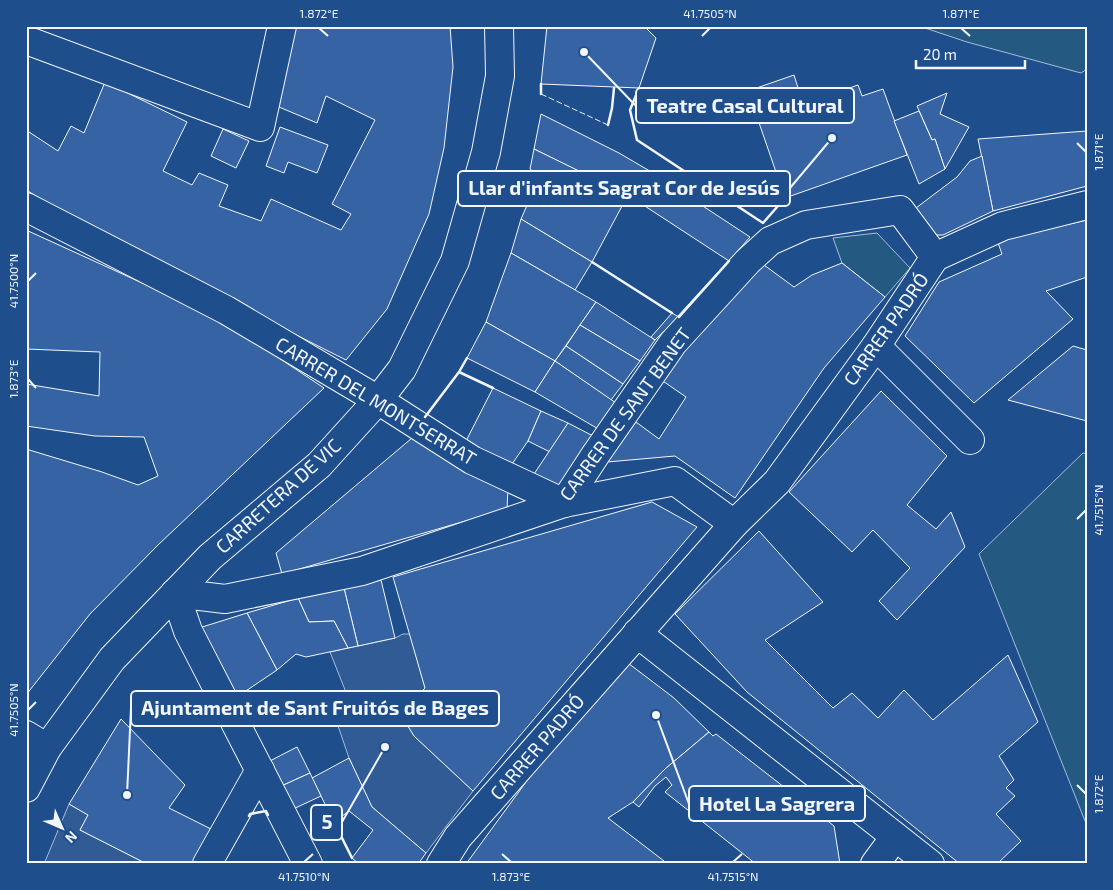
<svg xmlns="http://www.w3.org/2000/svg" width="1113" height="890" font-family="'Exo 2',sans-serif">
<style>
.green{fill:#245a82;stroke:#a8bbd7}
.parking{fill:#305b95;stroke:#a8bbd7}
.building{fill:#3563a3;stroke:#f2f6ff}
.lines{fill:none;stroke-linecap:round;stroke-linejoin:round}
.street-casing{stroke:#f2f6ff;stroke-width:30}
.secondary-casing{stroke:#f2f6ff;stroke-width:30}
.street{stroke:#1f4e8c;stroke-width:28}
.secondary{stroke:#1f4e8c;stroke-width:28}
.fence{stroke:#f2f6ff;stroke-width:1;stroke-dasharray:6 2.5;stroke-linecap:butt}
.wall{stroke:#f2f6ff;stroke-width:2.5}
.ticks{fill:none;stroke:#f2f6ff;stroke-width:2}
.labels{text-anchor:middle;stroke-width:4;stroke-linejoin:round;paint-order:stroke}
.street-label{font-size:19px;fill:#f2f6ff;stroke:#1f4e8c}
.leader{fill:none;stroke:#f2f6ff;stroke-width:2}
.callout-dot{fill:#f2f6ff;stroke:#1f4e8c;stroke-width:2}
.callout{fill:#1f4e8c;stroke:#f2f6ff;stroke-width:2}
.callout-label{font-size:20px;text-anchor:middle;font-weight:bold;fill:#f2f6ff}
.neatline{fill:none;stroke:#f2f6ff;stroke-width:2}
.ticks-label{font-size:12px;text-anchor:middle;fill:#f2f6ff}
</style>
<rect width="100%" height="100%" fill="#1f4e8c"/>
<!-- green -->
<g class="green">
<path d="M919 26H1087V69L1081 73 967 42Z"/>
<path d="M877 233 910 268 885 297 842 263 833 238Z"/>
<path d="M1083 453 1087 454V826L979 554Z"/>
</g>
<!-- parking -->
<g class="parking">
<path d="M403 634H410L425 688 402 715 414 736 473 791 426 853 372 807 349 758 336 720 355 715 330 652 395 638Z"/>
<path d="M69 804 88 815 80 830 147 864H44Z"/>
</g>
<!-- building -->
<g class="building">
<path d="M294 26H450L453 67 444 148 429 214 387 309 346 360 141 257 26 190V130L58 151 71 126 84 133 105 82 187 122 163 171 192 185 199 173 228 185 219 206 261 221 271 199 341 230 351 214 332 204 375 120 326 96 317 123 279 107Z"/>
<path d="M547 26H644L656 38 639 88 541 84Z"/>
<path d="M794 75 803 104 858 85 862 96 883 89 907 155 785 198 748 91Z"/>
<path d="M947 93 940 114 969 127 945 169 935 139 932 140 917 106Z"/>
<path d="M919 111 932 140 935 139 945 169 919 184 894 121Z"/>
<path d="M541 114 619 153 648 170 631 197 534 149Z"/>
<path d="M280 127 328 145 317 173 288 162 284 173 266 166Z"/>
<path d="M223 129 249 141 236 168 211 156Z"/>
<path d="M1087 131V186L993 211 978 139Z"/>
<path d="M534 149 628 195 592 262 521 219 528 203 524 201 531 188 527 186 534 172 530 169Z"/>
<path d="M982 156 993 211 943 235H925L912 211 957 177 970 161Z"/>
<path d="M648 170 750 237 729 261 631 197Z"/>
<path d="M521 219 592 262 575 290 511 253Z"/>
<path d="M1087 220V277L1046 291 1073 319 974 403 905 336 939 282 1002 254 997 240Z"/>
<path d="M26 230 219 318 324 388 158 545 90 614 26 695V449L102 472 138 485 158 476 144 437 95 436 26 426V384L99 396 100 352 26 349Z"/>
<path d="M511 253 596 302 555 361 486 322Z"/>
<path d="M760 262 794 287 812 275 842 263 885 297 824 368 735 498 675 456 607 462 636 422 659 439 686 397 660 379Z"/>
<path d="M596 302 655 340 640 361 580 325Z"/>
<path d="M672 313 679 317 655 340 651 337Z"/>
<path d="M486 322 555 361 535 392 467 358Z"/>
<path d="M580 325 640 361 623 384 566 346Z"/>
<path d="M566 346 623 384 611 400 555 361Z"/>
<path d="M1073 346 1087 350V421L1008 400Z"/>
<path d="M555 361 619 405 600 430 535 392Z"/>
<path d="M493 388 541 411 528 441 512 464 465 443Z"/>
<path d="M881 391 947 456 907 505 936 529 951 512 965 547 897 620 879 601 910 568 873 530 852 552 789 492Z"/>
<path d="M541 411 568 423 550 452 528 441Z"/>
<path d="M568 423 595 437 560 485H558L534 474Z"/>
<path d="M412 438 508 487 507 509 282 574 276 553Z"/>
<path d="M652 502 697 527 473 791 414 736 401 715 425 688 393 577Z"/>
<path d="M759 531 823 602 765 640 833 708 852 693 878 718 904 690 933 720 1008 655 1038 722 999 756 1014 780 1006 788 1015 796 996 814 1021 841 997 864H960L747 692 675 614Z"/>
<path d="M381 580 395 638 358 646 344 588Z"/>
<path d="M344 588 358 646 348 648 334 621 309 622 298 598Z"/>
<path d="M298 598 309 622 334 621 348 648 306 657 296 654 277 670 247 613Z"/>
<path d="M247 613 277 670 231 701 199 628Z"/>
<path d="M628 663 674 698 709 732 665 769 633 802 608 818 664 861 662 864H466L537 767Z"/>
<path d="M121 719 185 785 169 808 213 830 194 864H147L80 830 88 815 69 804Z"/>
<path d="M709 732 713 736 716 734 834 826 840 864H756L665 792 672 785 666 777 655 786 639 807 633 802 665 769Z"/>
<path d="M297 747 310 773 277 788 264 764Z"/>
<path d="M349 758 372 807 426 853 418 864H359L352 858 373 830 349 811 334 822 312 778Z"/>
<path d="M310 773 321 796 289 811 277 788Z"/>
</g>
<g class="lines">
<!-- street casing -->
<g class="street-casing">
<g id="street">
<path d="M26 40 260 127 282 26"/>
<path d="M26 207 226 310 378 400 472 460 564 503"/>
<path d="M876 346 970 440"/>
<path d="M564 503 596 454 673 343 748 261 770 241 806 225 900 210 935 257"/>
<path d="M26 735 47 748"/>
<path d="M207 864 260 770"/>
<path d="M308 864 188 631 175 593 225 599 362 571 564 503 675 481 734 524"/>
<path d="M441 864 458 837 734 524 777 482 876 346 935 257 1003 226 1087 205"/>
<path d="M875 864 895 837"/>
</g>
</g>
<!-- secondary casing -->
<g class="secondary-casing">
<g id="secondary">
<path d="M637 633 930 864"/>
<path d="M26 788 47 748 112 659 210 557 319 465 378 400 402 369 455 261 486 152 500 76 499 26"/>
</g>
</g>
<!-- street -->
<use href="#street" class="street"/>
<!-- secondary -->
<use href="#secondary" class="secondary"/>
<!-- fence -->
<path class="fence" d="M541 94 608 125"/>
<!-- wall -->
<g class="wall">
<path d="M541 84V94"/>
<path d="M639 88 630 110 637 140 763 223 785 198"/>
<path d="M608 125 612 108 614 88"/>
<path d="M592 262 672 313"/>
<path d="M679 317 729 261"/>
<path d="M459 372 467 358"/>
<path d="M425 417 459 372 493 388"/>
<path d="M249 816 250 814 266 811 268 815"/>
<path d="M334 822 352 858"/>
</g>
</g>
<!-- ticks -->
<path class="ticks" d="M319 28 328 36M961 28 970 36M702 36 710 28M1077 143 1086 152M28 281 36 273M28 379 36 388M1077 519 1086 510M28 710 36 702M1077 785 1086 794M502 854 511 862M304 862 313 854M733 862 742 854"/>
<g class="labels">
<!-- street labels -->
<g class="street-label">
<text transform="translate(886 329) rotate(-55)" y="7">CARRER PADRÓ</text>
<text transform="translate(376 401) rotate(31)" y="7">CARRER DEL MONTSERRAT</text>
<text transform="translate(625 414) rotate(-54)" y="7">CARRER DE SANT BENET</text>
<text transform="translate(278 496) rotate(-42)" y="7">CARRETERA DE VIC</text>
<text transform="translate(537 747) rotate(-49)" y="7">CARRER PADRÓ</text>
</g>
</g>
<!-- callouts -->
<path class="leader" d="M584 52L636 106M832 138L790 188M127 795L131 708M656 715L689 804M385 747L342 822"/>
<g class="callout-dot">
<circle cx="584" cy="52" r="5"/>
<circle cx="832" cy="138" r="5"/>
<circle cx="127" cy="795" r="5"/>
<circle cx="656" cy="715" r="5"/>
<circle cx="385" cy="747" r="5"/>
</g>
<g class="callout">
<rect x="636" y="88" width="218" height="35" rx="5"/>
<rect x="458" y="171" width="332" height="35" rx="5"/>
<rect x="131" y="691" width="368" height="35" rx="5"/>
<rect x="689" y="786" width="176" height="35" rx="5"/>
<rect x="311" y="805" width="31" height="35" rx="5"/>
</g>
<g class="callout-label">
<text x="745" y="113">Teatre Casal Cultural</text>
<text x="624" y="195">Llar d'infants Sagrat Cor de Jesús</text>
<text x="315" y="715">Ajuntament de Sant Fruitós de Bages</text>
<text x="777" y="811">Hotel La Sagrera</text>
<text x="327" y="829">5</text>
</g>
<!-- border -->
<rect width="1113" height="890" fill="none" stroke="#1f4e8c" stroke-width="55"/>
<!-- north arrow -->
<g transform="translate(62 828) rotate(135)" stroke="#1f4e8c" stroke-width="4" paint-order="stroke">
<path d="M0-4L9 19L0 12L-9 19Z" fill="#f2f6ff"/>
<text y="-8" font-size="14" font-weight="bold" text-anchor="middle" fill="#f2f6ff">N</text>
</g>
<!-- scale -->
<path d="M916 60v8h109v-8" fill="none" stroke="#f2f6ff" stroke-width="2.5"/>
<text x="923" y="60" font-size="15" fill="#f2f6ff" stroke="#1f4e8c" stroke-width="4" paint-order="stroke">20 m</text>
<rect x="28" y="28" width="1058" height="834" class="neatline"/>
<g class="ticks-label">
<text x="319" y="18">1.872°E</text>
<text x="710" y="18">41.7505°N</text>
<text x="961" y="18">1.871°E</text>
<text transform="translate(1099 152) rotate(-90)" y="4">1.871°E</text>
<text transform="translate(14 281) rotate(-90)" y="4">41.7500°N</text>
<text transform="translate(14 379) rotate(-90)" y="4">1.873°E</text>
<text transform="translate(1099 510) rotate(-90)" y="4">41.7515°N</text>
<text transform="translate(14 710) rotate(-90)" y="4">41.7505°N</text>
<text transform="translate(1099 794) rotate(-90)" y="4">1.872°E</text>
<text x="304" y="881">41.7510°N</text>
<text x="511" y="881">1.873°E</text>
<text x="733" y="881">41.7515°N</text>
</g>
</svg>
